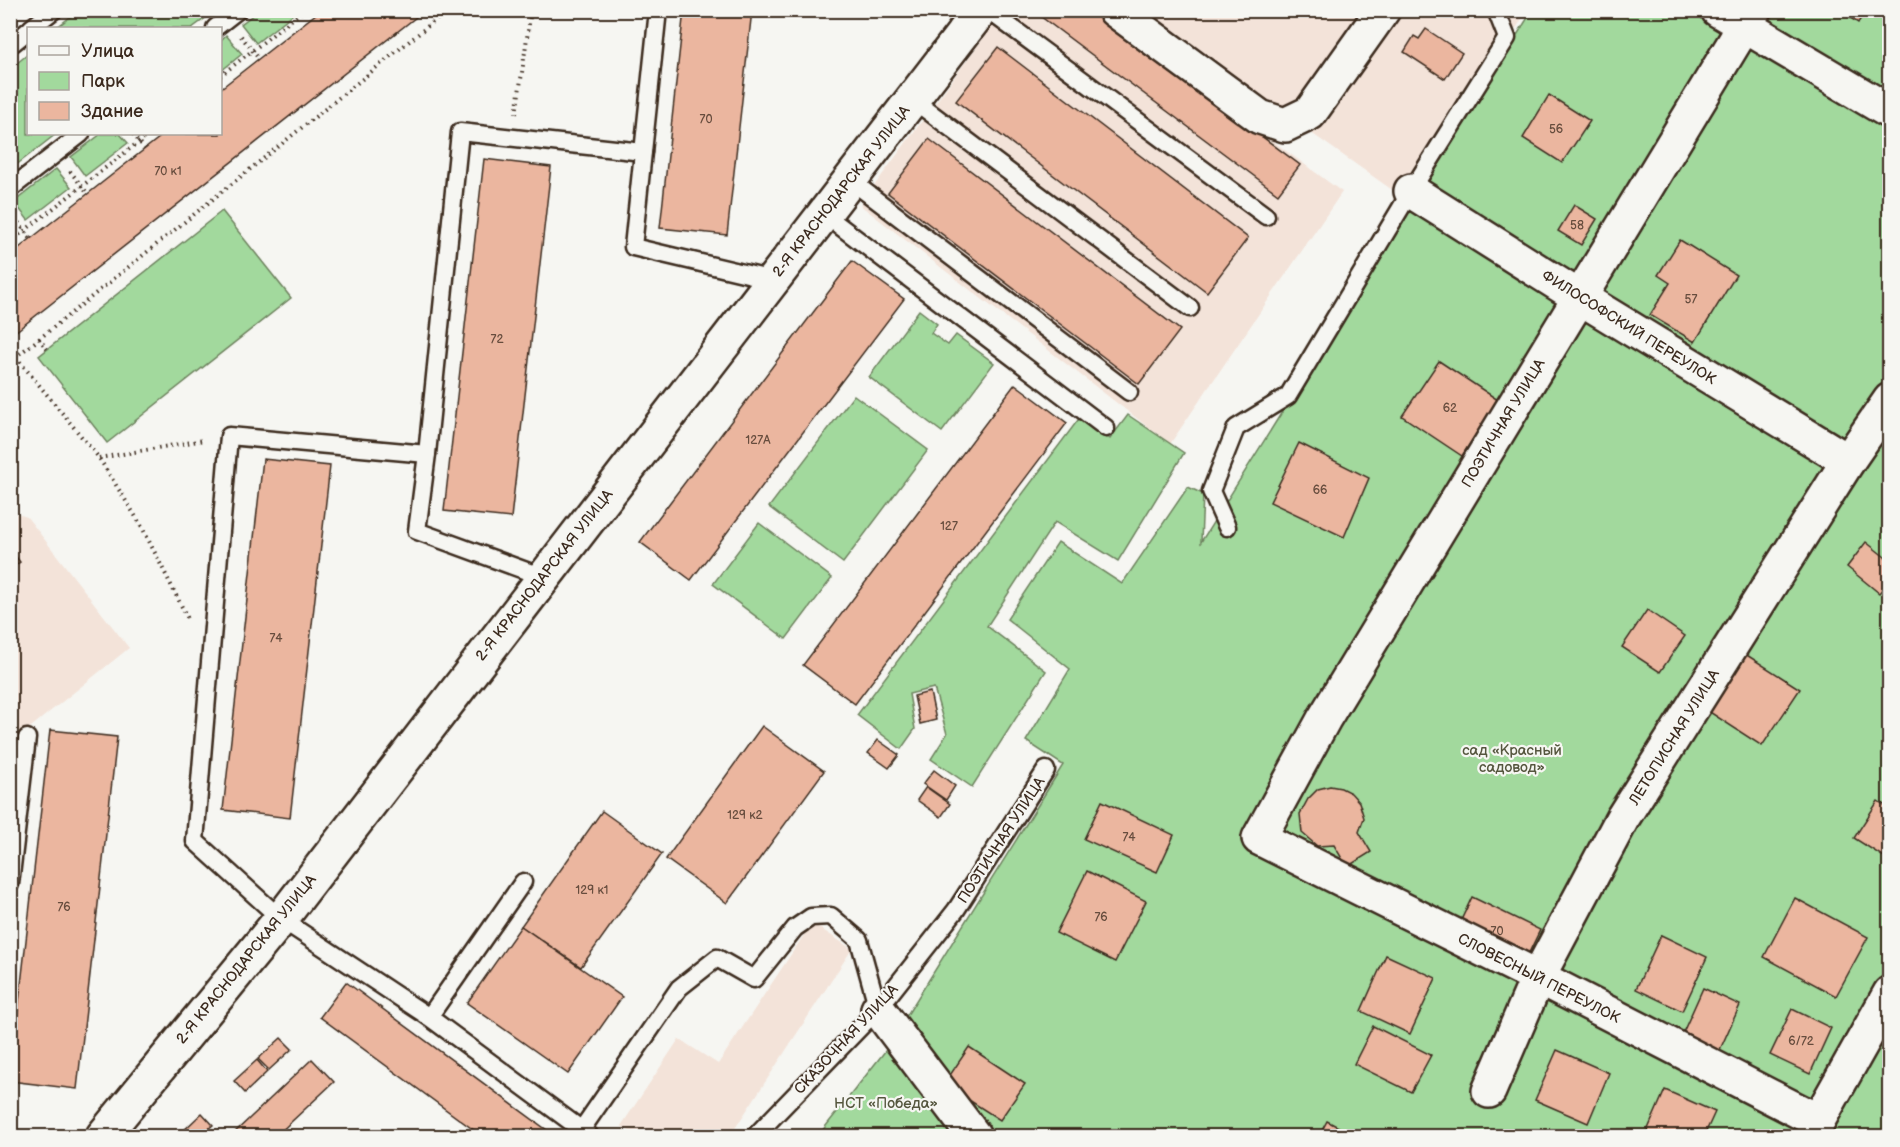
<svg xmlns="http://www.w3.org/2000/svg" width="1900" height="1147" font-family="'Balsamiq Sans',sans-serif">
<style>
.built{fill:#f3e3d9}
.green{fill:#a2d99d;stroke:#6e825e;stroke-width:1.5}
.building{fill:#ebb69f;stroke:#3b2a1e;stroke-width:1.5}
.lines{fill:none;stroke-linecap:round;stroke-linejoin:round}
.lane-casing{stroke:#3b2a1e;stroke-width:21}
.street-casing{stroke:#3b2a1e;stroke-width:38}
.secondary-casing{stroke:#3b2a1e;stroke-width:38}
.path{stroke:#3b2a1e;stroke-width:4;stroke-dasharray:1.5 4.5;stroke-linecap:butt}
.lane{stroke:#f6f6f2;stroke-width:16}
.street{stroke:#f6f6f2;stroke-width:33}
.secondary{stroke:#f6f6f2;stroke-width:33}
.labels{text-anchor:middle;stroke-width:4.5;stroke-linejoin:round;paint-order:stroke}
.number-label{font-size:12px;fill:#674d3e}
.street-label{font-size:15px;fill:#3b2a1e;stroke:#f6f6f2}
.park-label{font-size:15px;fill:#55563e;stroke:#f6f6f2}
</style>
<rect width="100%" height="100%" fill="#f6f6f2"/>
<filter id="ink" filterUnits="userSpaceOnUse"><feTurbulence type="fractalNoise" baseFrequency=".0167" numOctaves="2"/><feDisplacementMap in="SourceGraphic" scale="12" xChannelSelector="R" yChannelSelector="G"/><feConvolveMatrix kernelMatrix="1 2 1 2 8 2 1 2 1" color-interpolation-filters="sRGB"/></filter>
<g filter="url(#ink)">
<!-- built -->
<g class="built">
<path d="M1004 10 1097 11 1342 192 1170 444 860 205Z"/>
<path d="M1138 11H1527L1408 201Z"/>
<path d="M11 512 27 517 129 648 11 743Z"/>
<path d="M812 923 852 949 730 1136H639L621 1126 679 1039 718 1064Z"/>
</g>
<!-- green -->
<g class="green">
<path d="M79 10H215V11L192 28H56Z"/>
<path d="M258 11V10L297 11 256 43 241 24Z"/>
<path d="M1532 11H1889V1136H985L902 1023 1063 765 1026 741 1070 669 1007 619 1058 542 1122 584 1188 487 1203 494 1201 542Z"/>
<path d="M226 35 242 54 221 71V40Z"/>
<path d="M28 54V134H56L15 166 11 159V68Z"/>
<path d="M101 134H120L128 143 85 176 71 157Z"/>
<path d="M56 169 71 187 28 220 14 202Z"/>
<path d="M222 211 291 298 107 443 39 356Z"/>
<path d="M919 310 937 324 931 333 948 345 956 335 994 363 942 432 869 377Z"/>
<path d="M854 395 928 450 843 563 769 507Z"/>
<path d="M1128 415 1184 453 1118 561 1055 522 987 626 1046 671 972 787 931 759 947 734 934 688 909 694 915 729 901 749 857 715 1081 416 1110 439Z"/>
<path d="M759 523 832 578 786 639 713 584Z"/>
<path d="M886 1050 956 1136H818Z"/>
</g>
<!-- building -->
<g class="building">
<path d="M321 10H425L10 336V255L164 134H220V89Z"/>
<path d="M684 10H752L727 235 660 228Z"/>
<path d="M1032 10H1093L1300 165 1278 194Z"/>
<path d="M1838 10H1866L1858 23Z"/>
<path d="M1426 29 1462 53 1445 79 1404 52 1414 36 1419 39Z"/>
<path d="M998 47 1248 238 1207 292 956 101Z"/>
<path d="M1549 95 1590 121 1562 163 1523 138Z"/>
<path d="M929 139 1180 330 1139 384 888 193Z"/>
<path d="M484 159 551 167 511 518 444 511Z"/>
<path d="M1574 205 1597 219 1581 245 1558 231Z"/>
<path d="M1680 240 1736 275 1695 342 1650 315 1670 283 1658 275Z"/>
<path d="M852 261 904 299 691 580 640 542Z"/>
<path d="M1439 361 1498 400 1462 456 1402 416Z"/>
<path d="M1015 384 1067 423 855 704 803 665Z"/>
<path d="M1299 443 1369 478 1344 537 1270 502Z"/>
<path d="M263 459 330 466 290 818 223 810Z"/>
<path d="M1866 542 1890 561V580L1879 593 1847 567Z"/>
<path d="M10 549 20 562 10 569Z"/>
<path d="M1647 610 1685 636 1660 672 1622 647Z"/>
<path d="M1742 652 1800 689 1762 746 1705 709Z"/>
<path d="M930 692 936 720 920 724 914 696Z"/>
<path d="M762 726 824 771 727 903 666 859Z"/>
<path d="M50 730 117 737 77 1089 10 1081Z"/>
<path d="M878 740 899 755 889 768 868 753Z"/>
<path d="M934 770 955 786 946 800 923 784Z"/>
<path d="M1330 786 1341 788 1351 793 1359 802 1364 818 1359 832 1371 852 1347 867 1334 845 1317 846 1302 833 1300 814 1308 799 1318 789Z"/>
<path d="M926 787 950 804 941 817 917 800Z"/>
<path d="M1102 801 1174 835 1157 872 1084 839Z"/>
<path d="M1878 801 1890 809V861L1854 838Z"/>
<path d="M602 811 662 854 581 967 521 926Z"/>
<path d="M1087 871 1146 901 1115 962 1056 933Z"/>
<path d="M1472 897 1540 930 1523 965 1455 933Z"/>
<path d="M1795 898 1868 937 1836 996 1764 957Z"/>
<path d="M521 926 622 997 568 1074 467 1003Z"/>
<path d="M1661 935 1707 957 1682 1011 1636 989Z"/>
<path d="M1386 955 1436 978 1410 1034 1361 1011Z"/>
<path d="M346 982 555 1136H482L320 1017Z"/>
<path d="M1703 988 1740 1005 1718 1054 1681 1037Z"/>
<path d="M1792 1009 1831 1028 1810 1074 1770 1055Z"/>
<path d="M1373 1026 1431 1055 1411 1092 1354 1064Z"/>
<path d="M281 1038 292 1049 269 1070 258 1059Z"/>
<path d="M969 1047 1025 1084 1000 1120 944 1084Z"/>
<path d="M1557 1050 1609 1073 1588 1123 1535 1100Z"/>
<path d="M312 1059 334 1082 276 1136H231Z"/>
<path d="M257 1060 267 1072 245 1093 234 1081Z"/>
<path d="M1665 1090 1715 1112 1704 1136H1645Z"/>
<path d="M202 1113 213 1125 200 1136H182L180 1134Z"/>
<path d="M1327 1121 1355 1136H1319Z"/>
</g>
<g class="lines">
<!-- lane casing -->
<g class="lane-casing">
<g id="lane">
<path d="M658 10 633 247 773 280"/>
<path d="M988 10 1266 216"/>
<path d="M31 28 54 10"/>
<path d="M215 28 238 10"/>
<path d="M13 43 28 31"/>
<path d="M912 99 1190 308"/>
<path d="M850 180 1129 392"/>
<path d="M10 189 81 134"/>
<path d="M824 214 1106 428"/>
<path d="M427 454 229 436 195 841 281 919 429 1017 590 1136"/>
<path d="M1227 527 1211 491 1236 428 1288 396 1411 191 1507 38 1496 10"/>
<path d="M543 577 417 531 427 454 460 132 643 152"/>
<path d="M10 884 27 738"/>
<path d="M429 1017 523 882"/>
<path d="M582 1129 679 988 717 958 754 979 795 928 811 917 831 916 859 940 878 1009"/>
<path d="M755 1136 878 1009 956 910 1046 770"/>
</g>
</g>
<!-- street casing -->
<g class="street-casing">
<g id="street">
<path d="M1115 10 1260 117 1285 125 1310 113 1383 10"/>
<path d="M1718 10 1890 112"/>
<path d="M1754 10 1324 719 1259 838 1538 977 1818 1121"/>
<path d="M1411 191 1579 297 1848 461"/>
<path d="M878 1009 974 1136"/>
<path d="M1489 1091 1538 977 1622 819 1848 461 1890 400"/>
<path d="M1813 1136 1818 1121 1890 993"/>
</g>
</g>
<!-- secondary casing -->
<g class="secondary-casing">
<path id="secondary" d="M103 1136 281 919 981 10"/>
</g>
<!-- path -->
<g class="path">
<path d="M312 10 315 15"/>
<path d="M241 36 259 59"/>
<path d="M220 76 304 10"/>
<path d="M516 114 531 10"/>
<path d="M133 134 145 149"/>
<path d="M70 171 88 194"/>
<path d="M11 213 31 239"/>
<path d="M10 242 149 134"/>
<path d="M39 339 448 10"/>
<path d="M16 357 99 458 141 525 188 619"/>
<path d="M10 361 39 339 47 349"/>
<path d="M99 458 204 440"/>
</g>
<!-- lane -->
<use href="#lane" class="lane"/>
<!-- street -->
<use href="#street" class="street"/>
<!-- secondary -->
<use href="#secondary" class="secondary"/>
</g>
</g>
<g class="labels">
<!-- number labels -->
<g class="number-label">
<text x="706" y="123">70</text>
<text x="1556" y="133">56</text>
<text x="168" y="175">70 к1</text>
<text x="1577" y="229">58</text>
<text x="1691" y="303">57</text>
<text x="497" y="343">72</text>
<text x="1450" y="412">62</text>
<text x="758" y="444">127А</text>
<text x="1320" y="494">66</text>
<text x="949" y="530">127</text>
<text x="276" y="642">74</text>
<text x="745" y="819">129 к2</text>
<text x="1129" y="841">74</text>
<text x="592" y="894">129 к1</text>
<text x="64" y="911">76</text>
<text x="1101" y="921">76</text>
<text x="1497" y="935">70</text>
<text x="1801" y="1045">6/72</text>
</g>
<!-- street labels -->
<g class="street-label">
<text transform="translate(841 191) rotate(-52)" y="5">2-Я КРАСНОДАРСКАЯ УЛИЦА</text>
<text transform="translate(1629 327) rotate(32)" y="5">ФИЛОСОФСКИЙ ПЕРЕУЛОК</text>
<text transform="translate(1503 423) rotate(-59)" y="5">ПОЭТИЧНАЯ УЛИЦА</text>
<text transform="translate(544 575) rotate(-52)" y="5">2-Я КРАСНОДАРСКАЯ УЛИЦА</text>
<text transform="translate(1674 737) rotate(-58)" y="5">ЛЕТОПИСНАЯ УЛИЦА</text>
<text transform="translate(1001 840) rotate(-57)" y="5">ПОЭТИЧНАЯ УЛИЦА</text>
<text transform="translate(246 959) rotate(-51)" y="5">2-Я КРАСНОДАРСКАЯ УЛИЦА</text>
<text transform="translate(1539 978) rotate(27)" y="5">СЛОВЕСНЫЙ ПЕРЕУЛОК</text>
<text transform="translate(846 1039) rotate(-47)" y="5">СКАЗОЧНАЯ УЛИЦА</text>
</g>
<!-- park labels -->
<g class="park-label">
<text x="1512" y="755">сад «Красный<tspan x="1512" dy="17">садовод»</tspan></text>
<text x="886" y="1108">НСТ «Победа»</text>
</g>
</g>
<!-- margin -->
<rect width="1900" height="1147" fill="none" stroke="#f6f6f2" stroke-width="36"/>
<rect x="18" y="18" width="1864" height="1111" fill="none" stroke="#3b2a1e" stroke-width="2" filter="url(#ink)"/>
<!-- legend -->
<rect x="27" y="27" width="195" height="108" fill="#f6f6f2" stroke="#aba49d" stroke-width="1.5"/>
<rect x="39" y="46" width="30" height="9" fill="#f6f6f2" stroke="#aba49d" stroke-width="1.5"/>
<text x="81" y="57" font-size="18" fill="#3b2a1e">Улица</text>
<rect x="39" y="72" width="30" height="18" fill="#a2d99d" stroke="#aba49d" stroke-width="1.5"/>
<text x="81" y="87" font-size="18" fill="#3b2a1e">Парк</text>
<rect x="39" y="102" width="30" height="18" fill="#ebb69f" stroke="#aba49d" stroke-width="1.5"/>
<text x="81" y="117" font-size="18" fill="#3b2a1e">Здание</text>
</svg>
